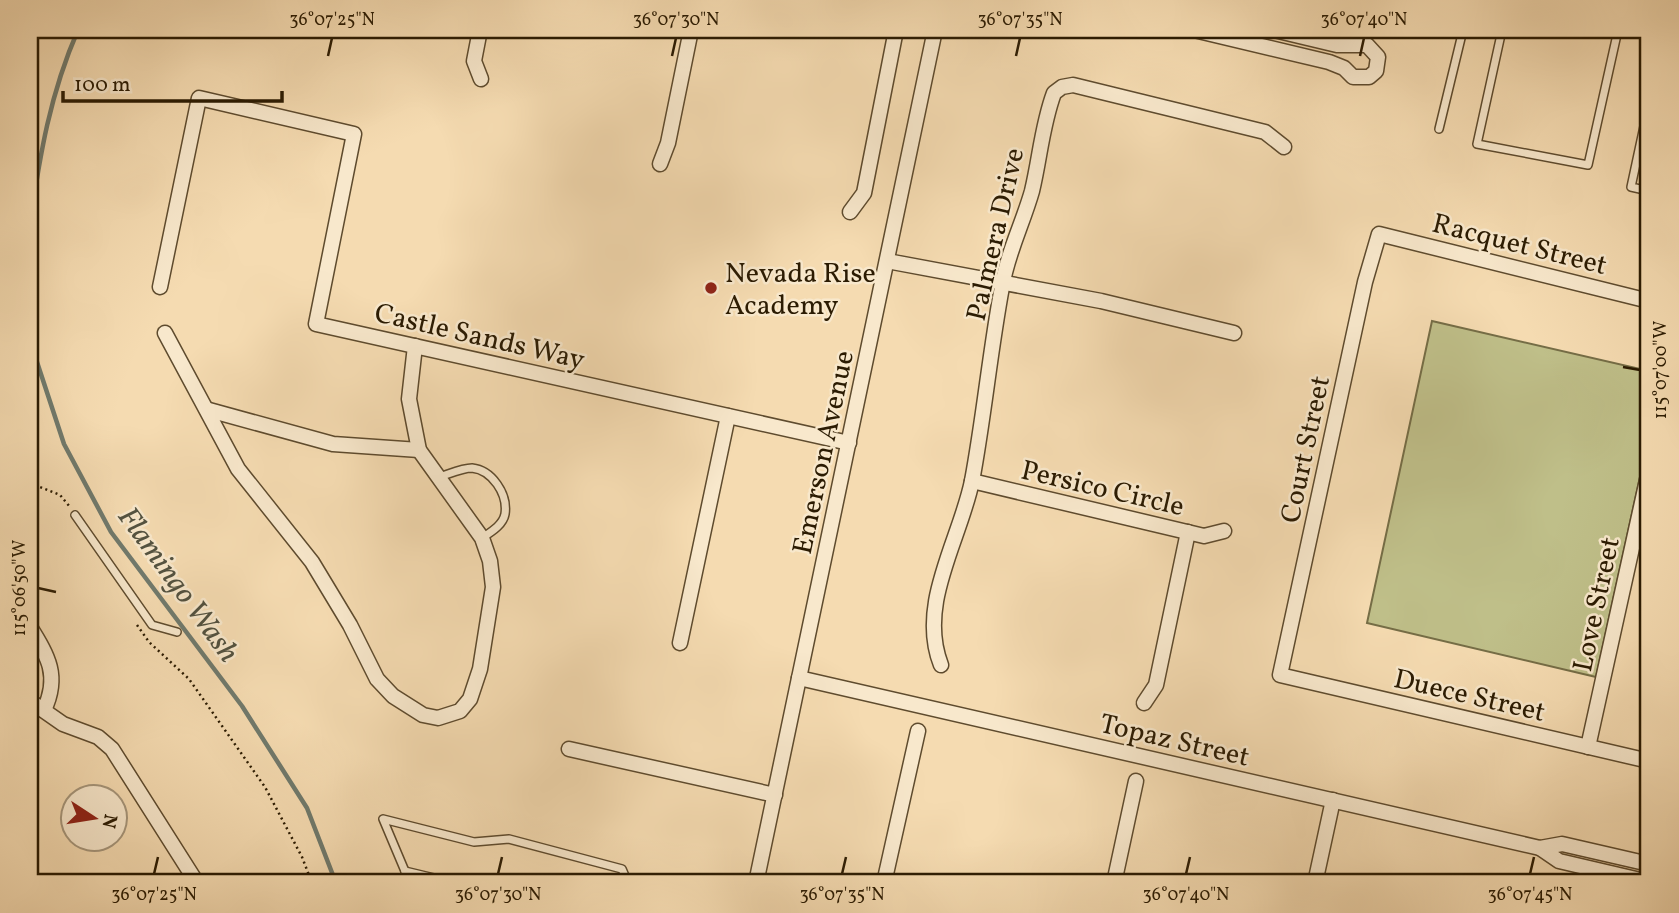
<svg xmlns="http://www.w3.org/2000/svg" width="1679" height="913" font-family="Vollkorn,serif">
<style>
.green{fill:#bfbf89;stroke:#756d46;stroke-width:2}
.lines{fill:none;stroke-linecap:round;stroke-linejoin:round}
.stream{stroke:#707a6d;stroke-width:4.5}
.lane-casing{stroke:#5e4b2e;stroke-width:10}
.street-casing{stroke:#5e4b2e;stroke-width:17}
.path{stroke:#2b1b02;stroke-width:2.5;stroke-dasharray:2 3.5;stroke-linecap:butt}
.lane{stroke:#f8e8cc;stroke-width:7}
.street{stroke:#f8e8cc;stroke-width:14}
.ticks{fill:none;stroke:#2b1b02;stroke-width:2.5}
.poi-dot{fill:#8f2418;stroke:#f8e8cc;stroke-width:2.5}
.labels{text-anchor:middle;stroke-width:5;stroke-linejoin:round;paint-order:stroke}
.street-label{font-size:28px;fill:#2b1b02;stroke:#f8e8cc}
.poi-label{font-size:28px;fill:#2b1b02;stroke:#f8e8cc;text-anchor:start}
.water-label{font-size:30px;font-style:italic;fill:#535240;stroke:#f8e8cc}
.neatline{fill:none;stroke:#2b1b02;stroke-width:2.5}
.ticks-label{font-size:18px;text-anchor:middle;fill:#2b1b02}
</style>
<rect width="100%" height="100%" fill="#f5dbb1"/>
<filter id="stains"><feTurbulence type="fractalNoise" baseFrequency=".00286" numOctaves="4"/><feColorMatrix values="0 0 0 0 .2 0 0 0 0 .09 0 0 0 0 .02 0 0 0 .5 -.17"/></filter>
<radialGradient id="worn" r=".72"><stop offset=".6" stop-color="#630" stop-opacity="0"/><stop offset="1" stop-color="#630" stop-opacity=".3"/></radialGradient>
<!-- green -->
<path class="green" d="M1432 321 1649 371V436L1596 677 1367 623Z"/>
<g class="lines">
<!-- stream -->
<g class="stream">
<path d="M30 224C40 154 50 94 78 30"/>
<path d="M30 293 35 356 64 444 111 532 242 706 307 808 336 883"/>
</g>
<!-- lane casing -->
<g class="lane-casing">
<g id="lane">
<path d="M1439 30 1462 35"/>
<path d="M1502 30 1477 144 1588 165 1618 30"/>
<path d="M1649 103 1631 187 1649 191"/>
<path d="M1439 129 1463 30"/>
<path d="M439 477C449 474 462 468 472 468 492 470 508 494 505 514 503 525 491 532 482 538"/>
<path d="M75 515 152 625 177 632"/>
<path d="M405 871 455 883"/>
<path d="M410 883 383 819 474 842 509 839 622 869 628 883"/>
</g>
</g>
<!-- street casing -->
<g class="street-casing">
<g id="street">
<path d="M480 30 474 61 481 79"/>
<path d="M1194 30 1329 62 1344 68 1353 77H1369L1376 71 1378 57 1367 45H1337L1274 30"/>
<path d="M660 164 668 143 691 30"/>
<path d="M850 212 864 193 896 30"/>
<path d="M887 261 1101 301 1234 333"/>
<path d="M160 287 199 98 354 134 316 324 849 443"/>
<path d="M1649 301 1379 234 1365 282 1280 675 1649 761"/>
<path d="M165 333 238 469 312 562 350 625 377 679 393 696 423 715 438 718 460 711 470 699 480 669 493 587 490 561 482 538 419 450 409 399 415 346"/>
<path d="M209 410 333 444 419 450"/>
<path d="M972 481 1204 536 1224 531"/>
<path d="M30 627C48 656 60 676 44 710"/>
<path d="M680 643 728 416"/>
<path d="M941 665C917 604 960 540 972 481 984 417 990 351 1002 287 1007 254 1023 223 1032 191 1040 158 1042 125 1054 93L1062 87 1073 85 1265 132 1284 147"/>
<path d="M799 678 1540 848 1562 844 1649 864"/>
<path d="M30 701 63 724 98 737 112 749 197 883"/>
<path d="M1144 703 1156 685 1188 532"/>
<path d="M1588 747 1649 471"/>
<path d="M569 749 775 795"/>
<path d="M1540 848 1559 861 1649 882"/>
<path d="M756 883 935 30"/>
<path d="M884 883 918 731"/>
<path d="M1114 883 1136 781"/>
<path d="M1315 883 1333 800"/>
</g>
</g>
<!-- path -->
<g class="path">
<path d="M30 483 60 495 70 507"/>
<path d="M137 625 149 642 189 679 265 787 302 857 312 883"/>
</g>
<!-- lane -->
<use href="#lane" class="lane"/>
<!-- street -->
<use href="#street" class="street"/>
</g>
<!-- ticks -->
<path class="ticks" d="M328 56 332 38M672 56 676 38M1016 56 1020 38M1360 56 1364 38M1623 367 1640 370M38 588 56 592M154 874 158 857M498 874 502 857M842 874 846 857M1186 874 1190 857M1530 874 1534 857"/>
<!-- markers -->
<circle class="poi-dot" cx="711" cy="288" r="7"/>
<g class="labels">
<!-- street labels -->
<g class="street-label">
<text transform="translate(994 234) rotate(-77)" y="10">Palmera Drive</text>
<text transform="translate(1520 243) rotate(14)" y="10">Racquet Street</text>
<text transform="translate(480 335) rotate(13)" y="10">Castle Sands Way</text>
<text transform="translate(1304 449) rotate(-78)" y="10">Court Street</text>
<text transform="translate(822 452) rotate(-78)" y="10">Emerson Avenue</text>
<text transform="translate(1103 487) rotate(13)" y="10">Persico Circle</text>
<text transform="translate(1595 604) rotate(-78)" y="10">Love Street</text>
<text transform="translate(1470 694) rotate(13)" y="10">Duece Street</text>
<text transform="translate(1175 739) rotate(13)" y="10">Topaz Street</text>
</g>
<!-- poi labels -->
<g class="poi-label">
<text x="725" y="282">Nevada Rise<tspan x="725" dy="32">Academy</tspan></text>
</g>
<!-- water labels -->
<g class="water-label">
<text transform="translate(179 584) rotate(54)" y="10">Flamingo Wash</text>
</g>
</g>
<!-- margin -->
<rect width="1679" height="913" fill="none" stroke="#f5dbb1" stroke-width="77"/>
<!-- north arrow -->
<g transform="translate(94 818) rotate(102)"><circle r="33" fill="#f8e8cc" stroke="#a6967b" stroke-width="2"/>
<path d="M0-5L12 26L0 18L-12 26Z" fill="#8f2418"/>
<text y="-10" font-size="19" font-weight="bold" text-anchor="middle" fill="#2b1b02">N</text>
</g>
<!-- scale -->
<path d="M63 91v10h219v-10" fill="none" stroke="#2b1b02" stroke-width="3.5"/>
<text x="74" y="91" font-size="21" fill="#2b1b02" stroke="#f8e8cc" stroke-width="5" paint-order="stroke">100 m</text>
<rect x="38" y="38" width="1602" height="836" class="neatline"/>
<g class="ticks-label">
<text x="332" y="25">36°07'25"N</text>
<text x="676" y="25">36°07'30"N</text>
<text x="1020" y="25">36°07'35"N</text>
<text x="1364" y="25">36°07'40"N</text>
<text transform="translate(1660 370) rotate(-90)" y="6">115°07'00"W</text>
<text transform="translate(19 588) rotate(-90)" y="6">115°06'50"W</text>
<text x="154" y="900">36°07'25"N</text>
<text x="498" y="900">36°07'30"N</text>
<text x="842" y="900">36°07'35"N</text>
<text x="1186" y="900">36°07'40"N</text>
<text x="1530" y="900">36°07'45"N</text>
</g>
<rect width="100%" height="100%" filter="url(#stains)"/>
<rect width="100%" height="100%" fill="url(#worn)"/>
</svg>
